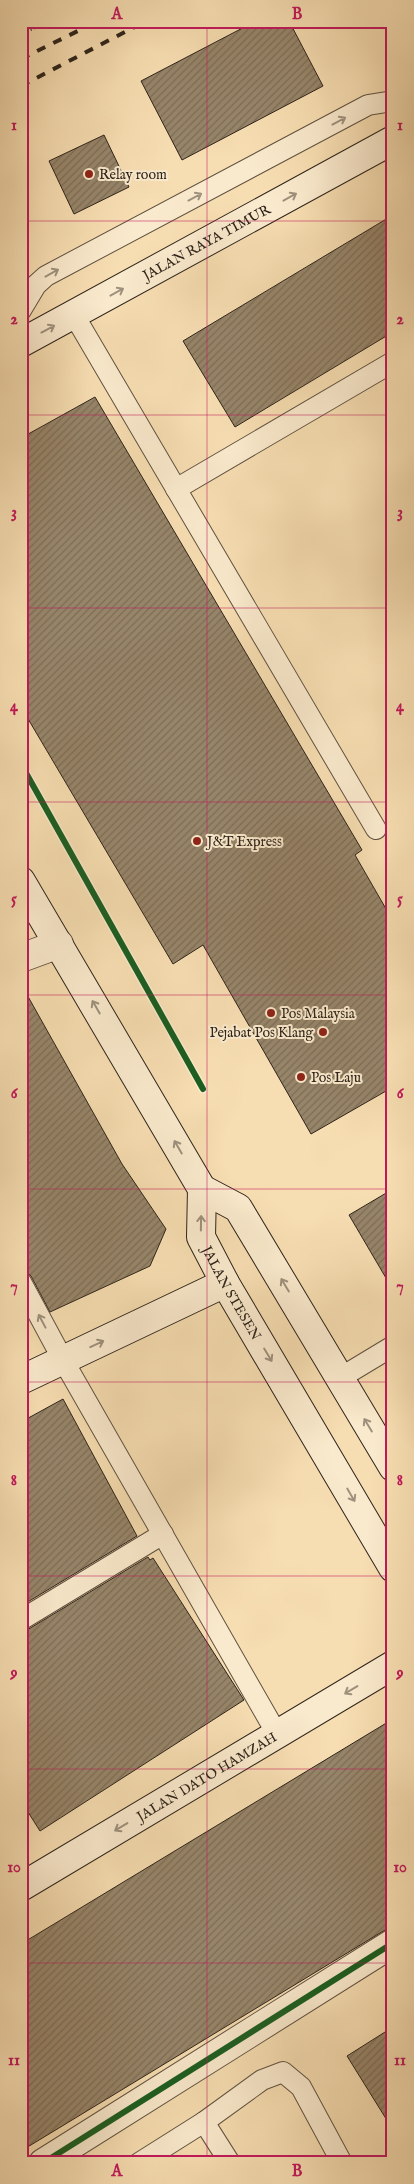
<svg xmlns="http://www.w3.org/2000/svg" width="414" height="2184" font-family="'IM FELL English',serif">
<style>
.building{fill:url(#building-hatch);stroke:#2e241b}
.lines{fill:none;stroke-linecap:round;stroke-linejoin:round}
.lane-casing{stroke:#605241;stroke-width:22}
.street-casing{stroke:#605241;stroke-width:30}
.secondary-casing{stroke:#2e241b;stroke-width:30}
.path{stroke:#2e241b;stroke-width:3;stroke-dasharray:1 2.5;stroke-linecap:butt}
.lane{stroke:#faeacd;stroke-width:20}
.street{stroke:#faeacd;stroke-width:28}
.secondary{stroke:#faeacd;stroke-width:28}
.rail{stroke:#2e241b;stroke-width:4;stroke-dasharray:9 9;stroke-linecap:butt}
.cycleway-casing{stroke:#faeacd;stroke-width:9}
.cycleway{stroke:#1b5e20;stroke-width:6}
.oneway{stroke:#9e917d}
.grid{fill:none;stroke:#c2185b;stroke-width:1;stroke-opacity:0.55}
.poi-dot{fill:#8f2418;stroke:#faeacd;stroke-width:2}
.labels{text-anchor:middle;stroke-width:4;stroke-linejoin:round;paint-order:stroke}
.poi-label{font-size:14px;fill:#2e241b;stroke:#faeacd;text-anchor:start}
.street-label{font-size:14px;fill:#2e241b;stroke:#faeacd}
.neatline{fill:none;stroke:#c2185b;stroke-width:2}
.grid-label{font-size:16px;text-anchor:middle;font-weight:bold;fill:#c2185b}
</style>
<defs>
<pattern id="building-hatch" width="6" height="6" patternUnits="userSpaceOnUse" patternTransform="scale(1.25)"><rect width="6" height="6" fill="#97856a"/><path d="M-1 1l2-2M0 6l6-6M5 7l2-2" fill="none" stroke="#7c6d56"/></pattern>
</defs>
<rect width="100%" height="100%" fill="#f7deb2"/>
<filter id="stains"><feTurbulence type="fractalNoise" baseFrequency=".004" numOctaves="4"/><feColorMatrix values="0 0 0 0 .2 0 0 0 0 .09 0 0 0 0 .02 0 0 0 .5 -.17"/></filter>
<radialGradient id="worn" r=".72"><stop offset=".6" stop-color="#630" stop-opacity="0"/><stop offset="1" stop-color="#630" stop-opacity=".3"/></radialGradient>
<!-- building -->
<g class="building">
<path d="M256 21H289L323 86 182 160 141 81Z"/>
<path d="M104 135 129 187 74 214 49 161Z"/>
<path d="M393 215V332L235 427 183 341Z"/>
<path d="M95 397 362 850 355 855 393 921V1087L311 1134 203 945 173 964 21 707V438Z"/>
<path d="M21 984 122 1164 166 1229 150 1266 50 1312 31 1276 21 1267Z"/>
<path d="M393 1189V1290L349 1215Z"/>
<path d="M63 1399 137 1536 21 1606V1422Z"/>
<path d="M148 1557 150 1560 153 1558 244 1700 40 1831 21 1801V1632L27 1630Z"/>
<path d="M393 1719V1927L385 1930 21 2151V1944Z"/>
<path d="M393 2027V2130L347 2056Z"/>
</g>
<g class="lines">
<!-- lane casing -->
<g class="lane-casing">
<g id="lane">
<path d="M21 310 36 285 46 276 368 105 393 101"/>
<path d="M74 315 376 829"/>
<path d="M176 489 393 362"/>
<path d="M21 1282 63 1360 277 1734"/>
<path d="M340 1378 393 1346"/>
<path d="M21 1620 163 1534"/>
<path d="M204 2122 230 2163"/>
<path d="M139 2163 204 2122 262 2080 283 2072 301 2087 342 2163"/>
</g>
</g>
<!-- street casing -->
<g class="street-casing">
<g id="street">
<path d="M21 958 59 944"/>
<path d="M43 2163 393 1943"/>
</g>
</g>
<!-- secondary casing -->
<g class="secondary-casing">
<g id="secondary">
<path id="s1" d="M21 343 393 140"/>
<path id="s2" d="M21 881 202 1189 201 1237 225 1283 393 1568"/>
<path d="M202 1189 238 1208 393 1467"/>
<path d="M21 1380 225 1283"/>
<path id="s3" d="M21 1887 393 1665"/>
</g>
</g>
<!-- path -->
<path class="path" d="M21 34 49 21"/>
<!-- lane -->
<use href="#lane" class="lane"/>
<!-- street -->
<use href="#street" class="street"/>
<!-- secondary -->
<use href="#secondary" class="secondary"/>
<!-- rail -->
<g class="rail">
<path d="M21 59 98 21"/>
<path d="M21 86 146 21"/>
</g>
<!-- cycleway casing -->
<g class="cycleway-casing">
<g id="cycleway">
<path d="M21 764 203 1089"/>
<path d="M43 2163 393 1943"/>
</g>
</g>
<!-- cycleway -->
<use href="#cycleway" class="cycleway"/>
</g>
<!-- one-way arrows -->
<defs><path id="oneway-shaft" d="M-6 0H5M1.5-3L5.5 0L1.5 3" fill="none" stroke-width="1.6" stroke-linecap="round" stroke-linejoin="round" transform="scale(1.25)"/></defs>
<g class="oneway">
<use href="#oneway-shaft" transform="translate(339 121) rotate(-28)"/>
<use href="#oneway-shaft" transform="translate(195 197) rotate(-28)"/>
<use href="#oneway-shaft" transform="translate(290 197) rotate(-29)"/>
<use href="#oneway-shaft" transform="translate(52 273) rotate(-29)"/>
<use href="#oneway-shaft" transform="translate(117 292) rotate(-29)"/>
<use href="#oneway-shaft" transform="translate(48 329) rotate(-28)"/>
<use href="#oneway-shaft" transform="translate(96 1007) rotate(-120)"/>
<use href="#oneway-shaft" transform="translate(178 1147) rotate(-120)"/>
<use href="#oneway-shaft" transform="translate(201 1223) rotate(-89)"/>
<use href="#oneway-shaft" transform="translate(285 1285) rotate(-121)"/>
<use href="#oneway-shaft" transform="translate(42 1321) rotate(-118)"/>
<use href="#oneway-shaft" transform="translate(97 1344) rotate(-25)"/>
<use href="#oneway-shaft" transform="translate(268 1355) rotate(59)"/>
<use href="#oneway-shaft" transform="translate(368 1425) rotate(-121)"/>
<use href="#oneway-shaft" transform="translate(351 1495) rotate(60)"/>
<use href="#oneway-shaft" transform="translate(351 1690) rotate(149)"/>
<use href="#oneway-shaft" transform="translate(121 1827) rotate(149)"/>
</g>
<!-- grid -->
<path class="grid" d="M207 21V2163M21 221H393M21 415H393M21 608H393M21 802H393M21 995H393M21 1189H393M21 1382H393M21 1576H393M21 1769H393M21 1963H393"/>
<!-- markers -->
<g class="poi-dot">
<circle cx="89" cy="174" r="5"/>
<circle cx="197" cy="841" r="5"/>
<circle cx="271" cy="1013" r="5"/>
<circle cx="323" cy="1032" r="5"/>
<circle cx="301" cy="1077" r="5"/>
</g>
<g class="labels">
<!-- poi labels -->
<g class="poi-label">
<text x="99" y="179">Relay room</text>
<text x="207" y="846">J&amp;T Express</text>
<text x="281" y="1018">Pos Malaysia</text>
<text x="313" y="1037" text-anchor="end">Pejabat Pos Klang</text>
<text x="311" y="1082">Pos Laju</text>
</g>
<!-- street labels -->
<g class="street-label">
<text dy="5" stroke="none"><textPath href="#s1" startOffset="211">JALAN RAYA TIMUR</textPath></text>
<text dy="5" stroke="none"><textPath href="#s2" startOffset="469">JALAN STESEN</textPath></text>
<text dy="5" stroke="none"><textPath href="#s3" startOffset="216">JALAN DATO HAMZAH</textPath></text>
</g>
</g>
<!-- margin -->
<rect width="414" height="2184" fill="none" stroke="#f7deb2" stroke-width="55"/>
<rect x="28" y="28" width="358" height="2128" class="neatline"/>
<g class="grid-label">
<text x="117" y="19">A</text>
<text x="297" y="19">B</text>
<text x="14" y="130">1</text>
<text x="400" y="130">1</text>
<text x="14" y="324">2</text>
<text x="400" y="324">2</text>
<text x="14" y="517">3</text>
<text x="400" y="517">3</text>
<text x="14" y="711">4</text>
<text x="400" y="711">4</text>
<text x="14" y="904">5</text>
<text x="400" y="904">5</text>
<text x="14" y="1098">6</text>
<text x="400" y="1098">6</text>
<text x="14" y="1291">7</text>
<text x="400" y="1291">7</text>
<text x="14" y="1485">8</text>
<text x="400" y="1485">8</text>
<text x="14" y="1678">9</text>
<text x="400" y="1678">9</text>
<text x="14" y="1872">10</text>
<text x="400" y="1872">10</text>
<text x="14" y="2065">11</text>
<text x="400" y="2065">11</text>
<text x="117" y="2176">A</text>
<text x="297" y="2176">B</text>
</g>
<rect width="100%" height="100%" filter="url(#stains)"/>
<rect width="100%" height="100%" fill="url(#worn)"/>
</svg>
